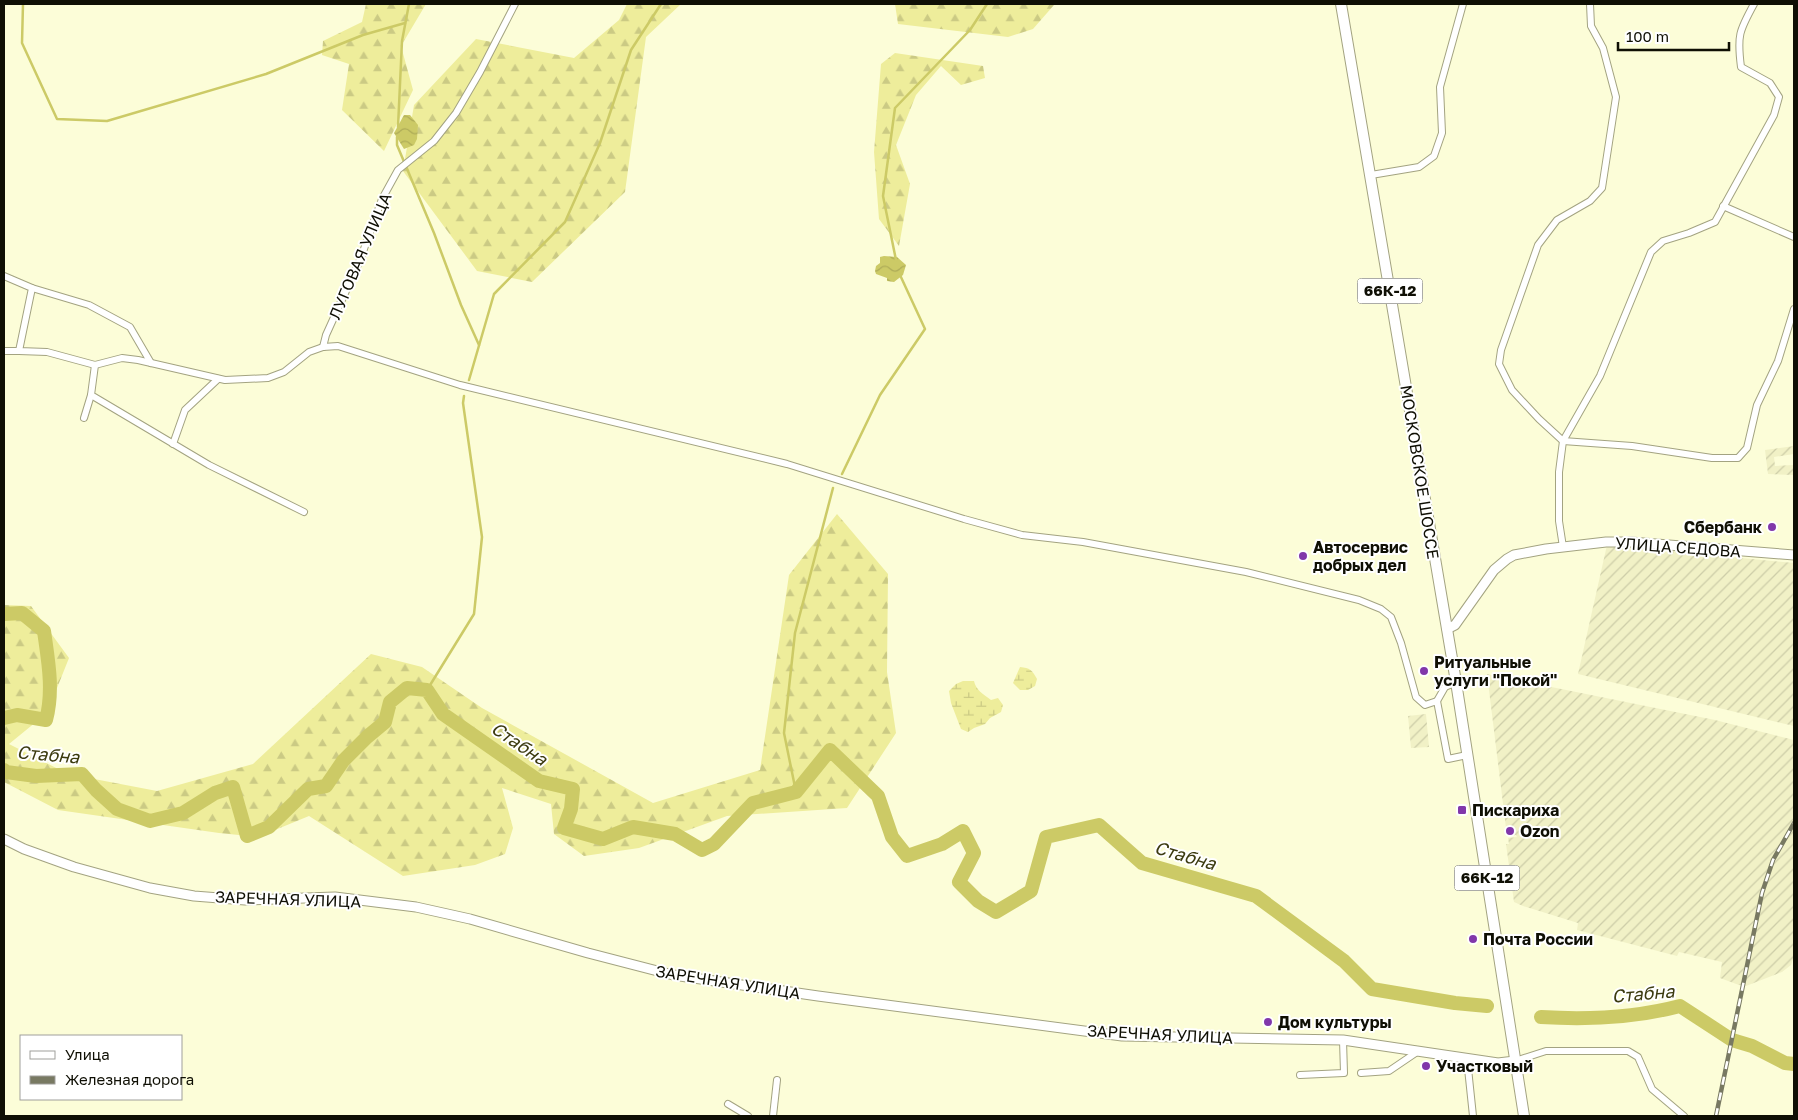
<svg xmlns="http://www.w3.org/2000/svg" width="1798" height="1120" font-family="'Golos Text',sans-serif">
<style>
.industrial{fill:url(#industrial-furrows)}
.forest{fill:url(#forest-firs)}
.wetland{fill:url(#wetland-marsh)}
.water{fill:url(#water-waves)}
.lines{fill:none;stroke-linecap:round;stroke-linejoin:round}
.stream{stroke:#ccca66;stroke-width:2.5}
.river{stroke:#ccca66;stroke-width:14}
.street-casing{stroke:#a3a381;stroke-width:8}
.secondary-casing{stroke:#a3a381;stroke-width:11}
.primary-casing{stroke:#a3a381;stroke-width:12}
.street{stroke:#fff;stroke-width:6}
.secondary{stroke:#fff;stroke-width:9}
.primary{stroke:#fff;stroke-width:10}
.rail-casing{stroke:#787962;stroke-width:4.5}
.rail{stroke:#fff;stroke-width:2.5;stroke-dasharray:8;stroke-linecap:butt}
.poi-dot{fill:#8137aa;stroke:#fff;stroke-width:2}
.labels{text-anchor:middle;stroke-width:4;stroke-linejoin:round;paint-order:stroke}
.shield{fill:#fff;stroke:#57574f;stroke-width:1}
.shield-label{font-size:15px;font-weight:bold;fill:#0f0f04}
.street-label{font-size:16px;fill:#0f0f04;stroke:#fff}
.poi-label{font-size:16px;font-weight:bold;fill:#0f0f04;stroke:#fff;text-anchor:start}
.water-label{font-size:18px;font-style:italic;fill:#3c3b10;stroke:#fff}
</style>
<defs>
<pattern id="industrial-furrows" width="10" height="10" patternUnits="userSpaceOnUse" patternTransform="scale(1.25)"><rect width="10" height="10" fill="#f1f1c6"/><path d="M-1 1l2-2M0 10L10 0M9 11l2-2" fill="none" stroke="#cdcda8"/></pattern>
<pattern id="forest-firs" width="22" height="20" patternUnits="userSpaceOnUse" patternTransform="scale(1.25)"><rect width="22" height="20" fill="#eeed9b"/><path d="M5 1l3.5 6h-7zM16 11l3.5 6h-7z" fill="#cbca84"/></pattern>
<pattern id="wetland-marsh" width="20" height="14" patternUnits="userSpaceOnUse" patternTransform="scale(1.25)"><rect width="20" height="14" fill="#eeed9b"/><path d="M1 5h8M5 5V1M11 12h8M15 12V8" fill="none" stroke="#cbca84"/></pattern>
<pattern id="water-waves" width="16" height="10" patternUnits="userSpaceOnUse" patternTransform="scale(1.25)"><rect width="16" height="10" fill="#ccca66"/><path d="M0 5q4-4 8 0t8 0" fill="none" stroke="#aeac57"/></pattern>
</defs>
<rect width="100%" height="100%" fill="#fcfdd8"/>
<!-- industrial -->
<g class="industrial">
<path d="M1794 446V454L1774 457 1775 466 1794 465V475L1768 474 1765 450Z"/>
<path d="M1607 545 1794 563V726L1578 674Z"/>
<path d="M1487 674 1715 720 1794 740V956L1791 965 1782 972 1746 986 1739 985 1720 978 1722 962 1679 952 1677 956 1577 930 1578 923 1523 906 1514 902 1506 844H1509L1508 838 1517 837 1516 835 1507 836Z"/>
<path d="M1426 714 1429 747 1411 748 1408 716Z"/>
</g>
<!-- forest -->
<g class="forest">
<path d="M366 4H426L401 46 413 90 384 151 342 110 349 64 322 55 323 41 362 22Z"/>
<path d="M627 4H681L646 37 625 192 532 282 477 271 403 171 414 105 476 39 574 58 619 20Z"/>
<path d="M895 4H1054V5L1033 29 1008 37 898 24Z"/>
<path d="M895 53 983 66 985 78 961 85 941 66 916 95 896 145 910 184 899 246 879 219 874 152 881 64Z"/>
<path d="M837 514 888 574 887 672 896 733 847 808 727 816 639 848 584 856 554 834 551 804 502 788 513 828 505 854 475 865 403 876 309 816 258 837 219 833 58 810 4 782V605L31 606 69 658 47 713 9 744 68 774 157 791 253 764 371 654 422 667 482 708 653 803 760 770 789 575Z"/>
</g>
<!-- wetland -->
<g class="wetland">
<path d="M1020 667C1030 668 1032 670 1037 679L1035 686 1028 690H1020L1013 683Z"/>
<path d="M963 681H974C976 690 983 694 991 700L998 698 1003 705 1001 712 990 718 985 724 974 728 968 732 961 729 951 703 949 691 956 684Z"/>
</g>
<!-- water -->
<g class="water">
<path d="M404 115H410L418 125 417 139 414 145 404 149 394 133Z"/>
<path d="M884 256 897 257 906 265 903 275 894 282 887 281V278L876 274 875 271 876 266 880 263V257Z"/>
</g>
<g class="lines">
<!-- stream -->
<g class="stream">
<path d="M23 4 22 43 57 119 107 121 266 74 363 35 405 23"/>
<path d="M398 127 402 41 409 4"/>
<path d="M397 137V145L434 233 461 305 479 345"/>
<path d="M896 260 883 196 895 108 970 30 987 4"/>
<path d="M469 380 494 294 565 222 600 143 631 50 661 4"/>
<path d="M842 474 880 395 925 329 900 275"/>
<path d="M427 690 474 614 482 537 463 403 464 396"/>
<path d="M796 792 784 733 795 633 833 488"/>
</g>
<!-- river -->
<g class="river">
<path d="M4 614 22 613 44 631C48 660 54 690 46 720L17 715 4 718"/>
<path d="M4 770 6 772 36 776 82 774 96 790 117 809 150 821 183 813 215 793 233 787 247 836 269 827 308 789 326 786 343 761 367 737 385 722 390 702 407 688 427 690 443 714 539 781 573 789 571 809 564 828 603 839 633 827 675 834 702 850 714 844 753 803 796 792 830 750 878 796 892 837 907 856 942 844 963 831 974 853 959 882 978 901 996 912 1031 891 1046 837 1099 825 1142 863 1256 896 1344 961 1372 989 1455 1003 1487 1006"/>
<path d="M1541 1017C1589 1020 1634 1018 1680 1006L1732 1040 1752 1046 1785 1063 1794 1064"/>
</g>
<!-- street casing -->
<g class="street-casing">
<g id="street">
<path d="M1590 4 1591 26 1603 48 1616 97 1602 188 1590 201 1557 220 1538 245 1501 350 1499 364 1512 390 1539 419 1563 441 1632 446 1712 458H1738L1747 448 1757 405 1778 361 1794 309"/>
<path d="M1371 175 1419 167 1434 156 1442 133 1440 87 1463 4"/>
<path d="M1723 206 1794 237"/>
<path d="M4 276 32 288 19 351 47 352 95 365 122 358 138 360 225 380 268 378 284 372 309 352 323 347 338 346 460 385 787 464 964 519 1022 535 1083 542 1246 572 1359 600 1381 609 1391 617 1401 643 1416 697 1425 705 1437 701 1448 759 1467 755"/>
<path d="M32 288 89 305 130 327 151 363"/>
<path d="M323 347 326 335 360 260 382 199 398 170 434 141 456 113 480 72 515 4"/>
<path d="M4 351H19"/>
<path d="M95 365 91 395 209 465 304 512"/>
<path d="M84 418 91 395"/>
<path d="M173 444 185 410 218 379"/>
<path d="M1563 547 1559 521V472L1563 441 1600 376 1651 252 1663 241 1689 233 1715 222 1774 115 1779 97 1770 83 1741 67C1737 36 1739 31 1754 4"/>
<path d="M1437 701 1445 687 1456 682"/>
<path d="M1467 1059 1473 1116"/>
<path d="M1515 1061 1546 1051H1628L1638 1057 1652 1089 1684 1116"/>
<path d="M1361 1073 1389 1071 1417 1052"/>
<path d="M1300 1075 1344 1073 1343 1040"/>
<path d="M728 1104 748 1116"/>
<path d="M773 1116 777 1080"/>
</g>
</g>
<!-- secondary casing -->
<g class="secondary-casing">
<g id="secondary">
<path d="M1447 629 1455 625 1494 570 1507 559 1514 555 1546 549 1606 542H1631L1794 555"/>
<path d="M4 839 24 849 74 867 150 888 194 896 245 900 335 897 416 907 470 919 588 953 673 975 818 996 1122 1036 1343 1040 1498 1063 1515 1061"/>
</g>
</g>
<!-- primary casing -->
<g class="primary-casing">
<path id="primary" d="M1341 4 1456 682 1524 1116"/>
</g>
<!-- street -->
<use href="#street" class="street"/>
<!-- secondary -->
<use href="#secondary" class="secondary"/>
<!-- primary -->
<use href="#primary" class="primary"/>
<!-- rail casing -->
<g class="rail-casing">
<path id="rail" d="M1716 1116 1762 893 1773 860 1794 823"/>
</g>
<!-- rail -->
<use href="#rail" class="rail"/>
</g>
<!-- markers -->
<g class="poi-dot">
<circle cx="1772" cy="527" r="5"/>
<circle cx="1303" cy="556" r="5"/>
<circle cx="1424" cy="671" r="5"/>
<rect x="1457" y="805" width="10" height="10" rx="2.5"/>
<circle cx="1510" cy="831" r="5"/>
<circle cx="1473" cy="939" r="5"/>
<circle cx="1268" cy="1022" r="5"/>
<circle cx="1426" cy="1066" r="5"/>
</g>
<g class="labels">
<!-- shield labels -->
<g class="shield">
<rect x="1357.5" y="278.5" width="65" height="25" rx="4"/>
<rect x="1454.5" y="865.5" width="65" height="25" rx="4"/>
</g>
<g class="shield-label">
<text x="1390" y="296">66К-12</text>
<text x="1487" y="883">66К-12</text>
</g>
<!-- street labels -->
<g class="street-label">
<text transform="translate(360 256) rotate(-67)" y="6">ЛУГОВАЯ УЛИЦА</text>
<text transform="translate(1420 472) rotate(81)" y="6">МОСКОВСКОЕ ШОССЕ</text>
<text transform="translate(1678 547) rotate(4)" y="6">УЛИЦА СЕДОВА</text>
<text transform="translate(288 899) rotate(2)" y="6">ЗАРЕЧНАЯ УЛИЦА</text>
<text transform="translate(728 982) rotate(9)" y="6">ЗАРЕЧНАЯ УЛИЦА</text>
<text transform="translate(1160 1034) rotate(3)" y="6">ЗАРЕЧНАЯ УЛИЦА</text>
</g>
<!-- poi labels -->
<g class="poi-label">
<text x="1762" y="533" text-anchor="end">Сбербанк</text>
<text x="1313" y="553">Автосервис<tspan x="1313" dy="18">добрых дел</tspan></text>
<text x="1434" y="668">Ритуальные<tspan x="1434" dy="18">услуги "Покой"</tspan></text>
<text x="1472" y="816">Пискариха</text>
<text x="1520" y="837">Ozon</text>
<text x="1483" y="945">Почта России</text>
<text x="1278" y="1028">Дом культуры</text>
<text x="1436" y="1072">Участковый</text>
</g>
<!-- water labels -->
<g class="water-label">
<text transform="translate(519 744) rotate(34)" y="6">Стабна</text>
<text transform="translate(48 755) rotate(5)" y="6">Стабна</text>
<text transform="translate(1185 856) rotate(16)" y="6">Стабна</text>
<text transform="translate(1643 994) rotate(-5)" y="6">Стабна</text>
</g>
</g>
<!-- border -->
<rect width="1798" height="1120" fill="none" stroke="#0f0f04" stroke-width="10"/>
<!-- legend -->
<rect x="20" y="1035" width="162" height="65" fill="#ffffff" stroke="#9f9f9b"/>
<rect x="30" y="1051" width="25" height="8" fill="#ffffff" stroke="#9f9f9b"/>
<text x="65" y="1060" font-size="15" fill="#0f0f04">Улица</text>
<rect x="30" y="1076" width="25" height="8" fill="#787962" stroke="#9f9f9b"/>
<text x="65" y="1085" font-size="15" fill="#0f0f04">Железная дорога</text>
<!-- scale -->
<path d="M1618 42v8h111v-8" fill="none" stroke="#0f0f04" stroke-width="2.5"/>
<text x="1626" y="42" font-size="15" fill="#0f0f04" stroke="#ffffff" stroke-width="4" paint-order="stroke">100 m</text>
</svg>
